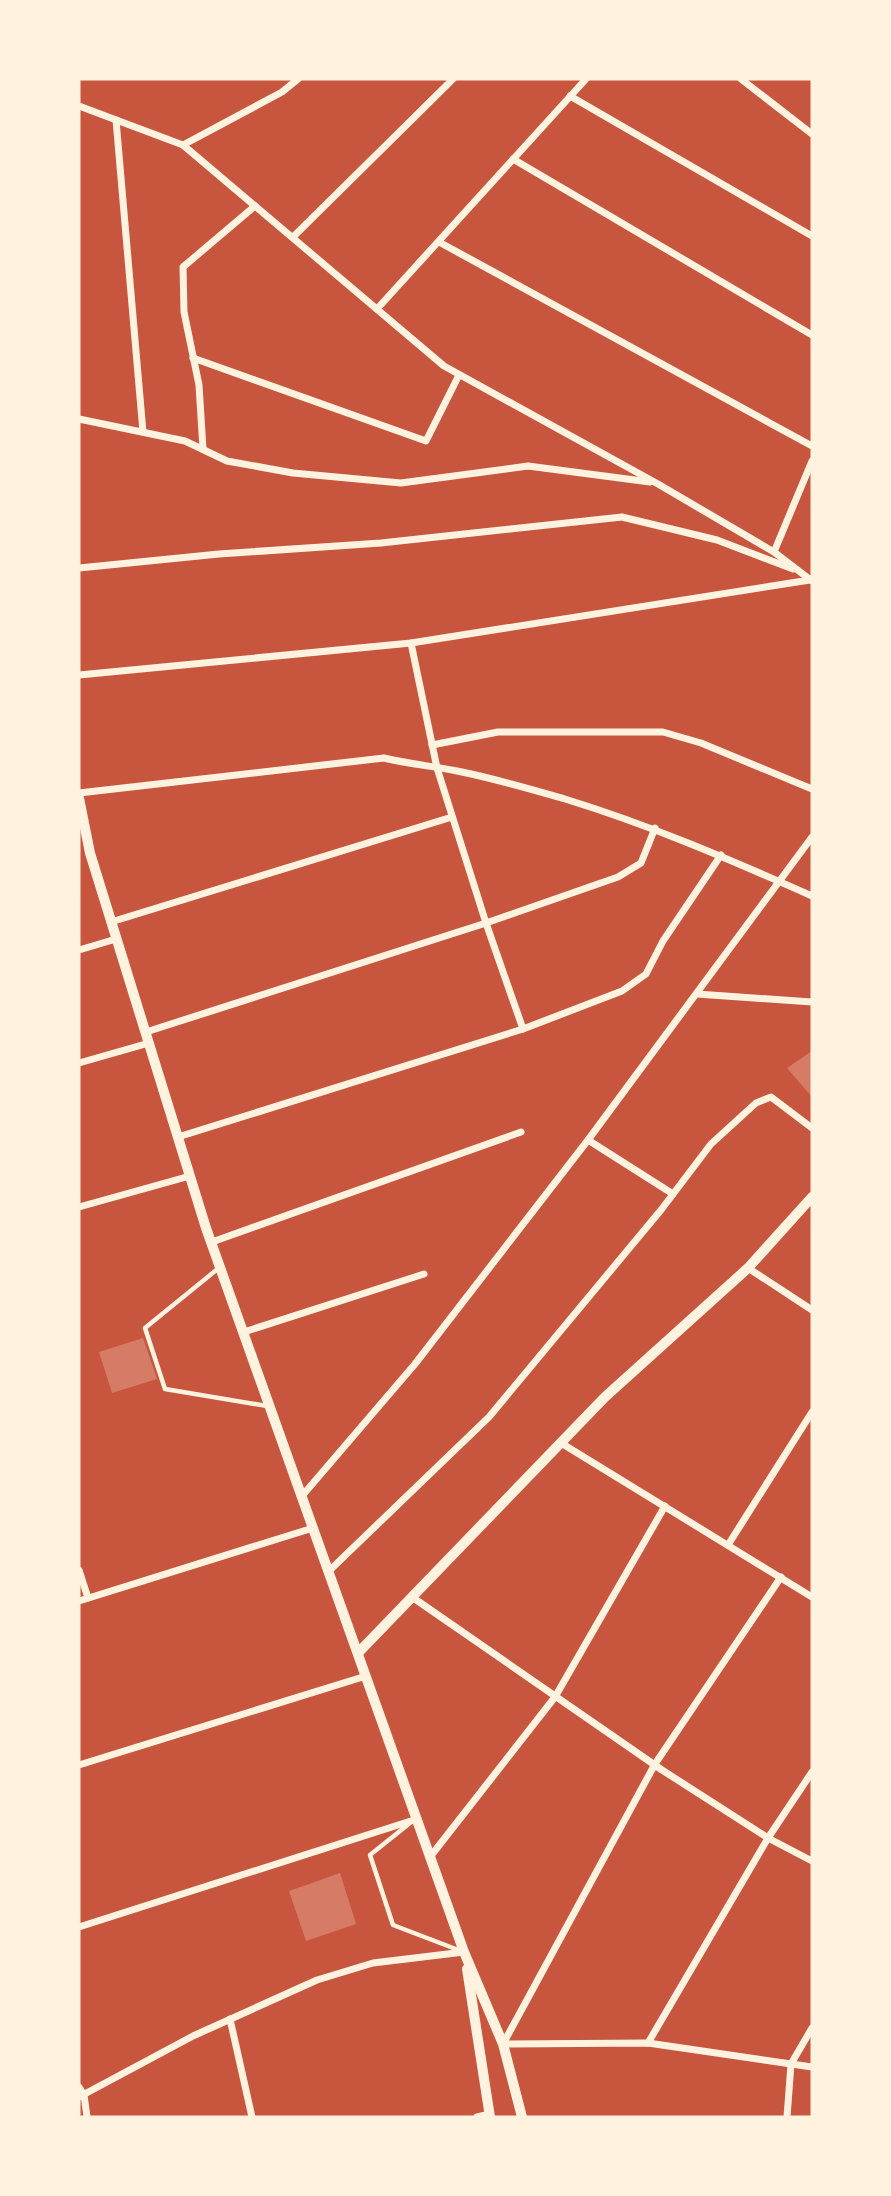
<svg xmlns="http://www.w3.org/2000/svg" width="891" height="2196" font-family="'Varela Round',sans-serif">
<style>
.building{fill:#d67c66}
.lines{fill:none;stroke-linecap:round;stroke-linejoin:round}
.service{stroke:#fff3e0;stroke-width:4.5}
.minor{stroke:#fff3e0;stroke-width:7}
.tertiary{stroke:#fff3e0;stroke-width:10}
</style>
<rect width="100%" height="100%" fill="#c8553d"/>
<!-- building -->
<g class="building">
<path d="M812 1051V1097L787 1068Z"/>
<path d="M143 1338 157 1379 112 1393 99 1352Z"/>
<path d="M340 1873 356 1924 306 1941 289 1891Z"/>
</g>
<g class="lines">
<!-- service -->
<g class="service">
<path d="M220 1267 145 1328 165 1389 267 1406"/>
<path d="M410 1823 370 1855 393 1925 461 1951"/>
</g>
<!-- minor -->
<g class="minor">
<path d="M741 79 812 134"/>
<path d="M570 96 812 236"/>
<path d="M79 106 183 145 444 366 658 484 774 552"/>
<path d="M116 120 143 432"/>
<path d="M183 145 282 92 298 79"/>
<path d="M513 159 812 335"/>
<path d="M293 237 453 79"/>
<path d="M439 242 812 446"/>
<path d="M377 309 586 79"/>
<path d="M193 358 426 441 459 375"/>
<path d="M79 419 185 441 227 461 293 473 401 483 528 466 650 482"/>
<path d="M203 449 199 385 184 312 183 267 255 206"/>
<path d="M79 568 219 554 381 543 622 517 717 540 793 569"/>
<path d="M812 581 774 552 812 461"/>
<path d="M411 643 437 768 486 923 523 1029"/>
<path d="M79 675 411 643 810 580"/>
<path d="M432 745 498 732H663L701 743 812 789"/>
<path d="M79 793 384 758C408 764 433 766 457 771 493 778 530 789 565 799 650 825 731 860 812 896"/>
<path d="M111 922 452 817"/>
<path d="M79 950 116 939"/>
<path d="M697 994 812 1002"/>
<path d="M146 1032 486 923 618 877 641 863 655 828"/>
<path d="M79 1063 149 1043"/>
<path d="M178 1137 523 1029 622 991 646 974 663 941 721 855"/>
<path d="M588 1140 673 1194"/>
<path d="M79 1207 190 1176"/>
<path d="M212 1242 521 1132"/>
<path d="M748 1268 812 1310"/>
<path d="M244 1332 424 1274"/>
<path d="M561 1443 812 1597"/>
<path d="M302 1496 415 1364 588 1140 812 837"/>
<path d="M728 1545 812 1412"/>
<path d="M79 1570 88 1598"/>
<path d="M329 1571 489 1417 661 1210 711 1144 756 1103 771 1097 812 1128"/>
<path d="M781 1577 655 1764 503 2044 648 2043 812 2067"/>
<path d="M412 1597 662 1770 768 1838 812 1861"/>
<path d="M79 1601 313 1528"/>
<path d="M79 1765 366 1676"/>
<path d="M430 1857 555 1697 665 1506"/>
<path d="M79 1927 417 1819"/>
<path d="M230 2019 252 2117"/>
<path d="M648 2043 768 1838 812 1772"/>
<path d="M79 2087 84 2095 87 2117"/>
<path d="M79 2097 193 2036 317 1980 373 1963 464 1952"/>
<path d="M477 2117 490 2114"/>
<path d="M787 2117 791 2064 812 2028"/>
</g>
<!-- tertiary -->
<g class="tertiary">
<path d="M79 798 90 853 206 1228 464 1952 503 2044 522 2117"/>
<path d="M358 1653 605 1397 748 1268 812 1197"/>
<path d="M467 1969 490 2117"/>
</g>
</g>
<!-- border -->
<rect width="891" height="2196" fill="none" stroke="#fff3e0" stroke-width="161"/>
</svg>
